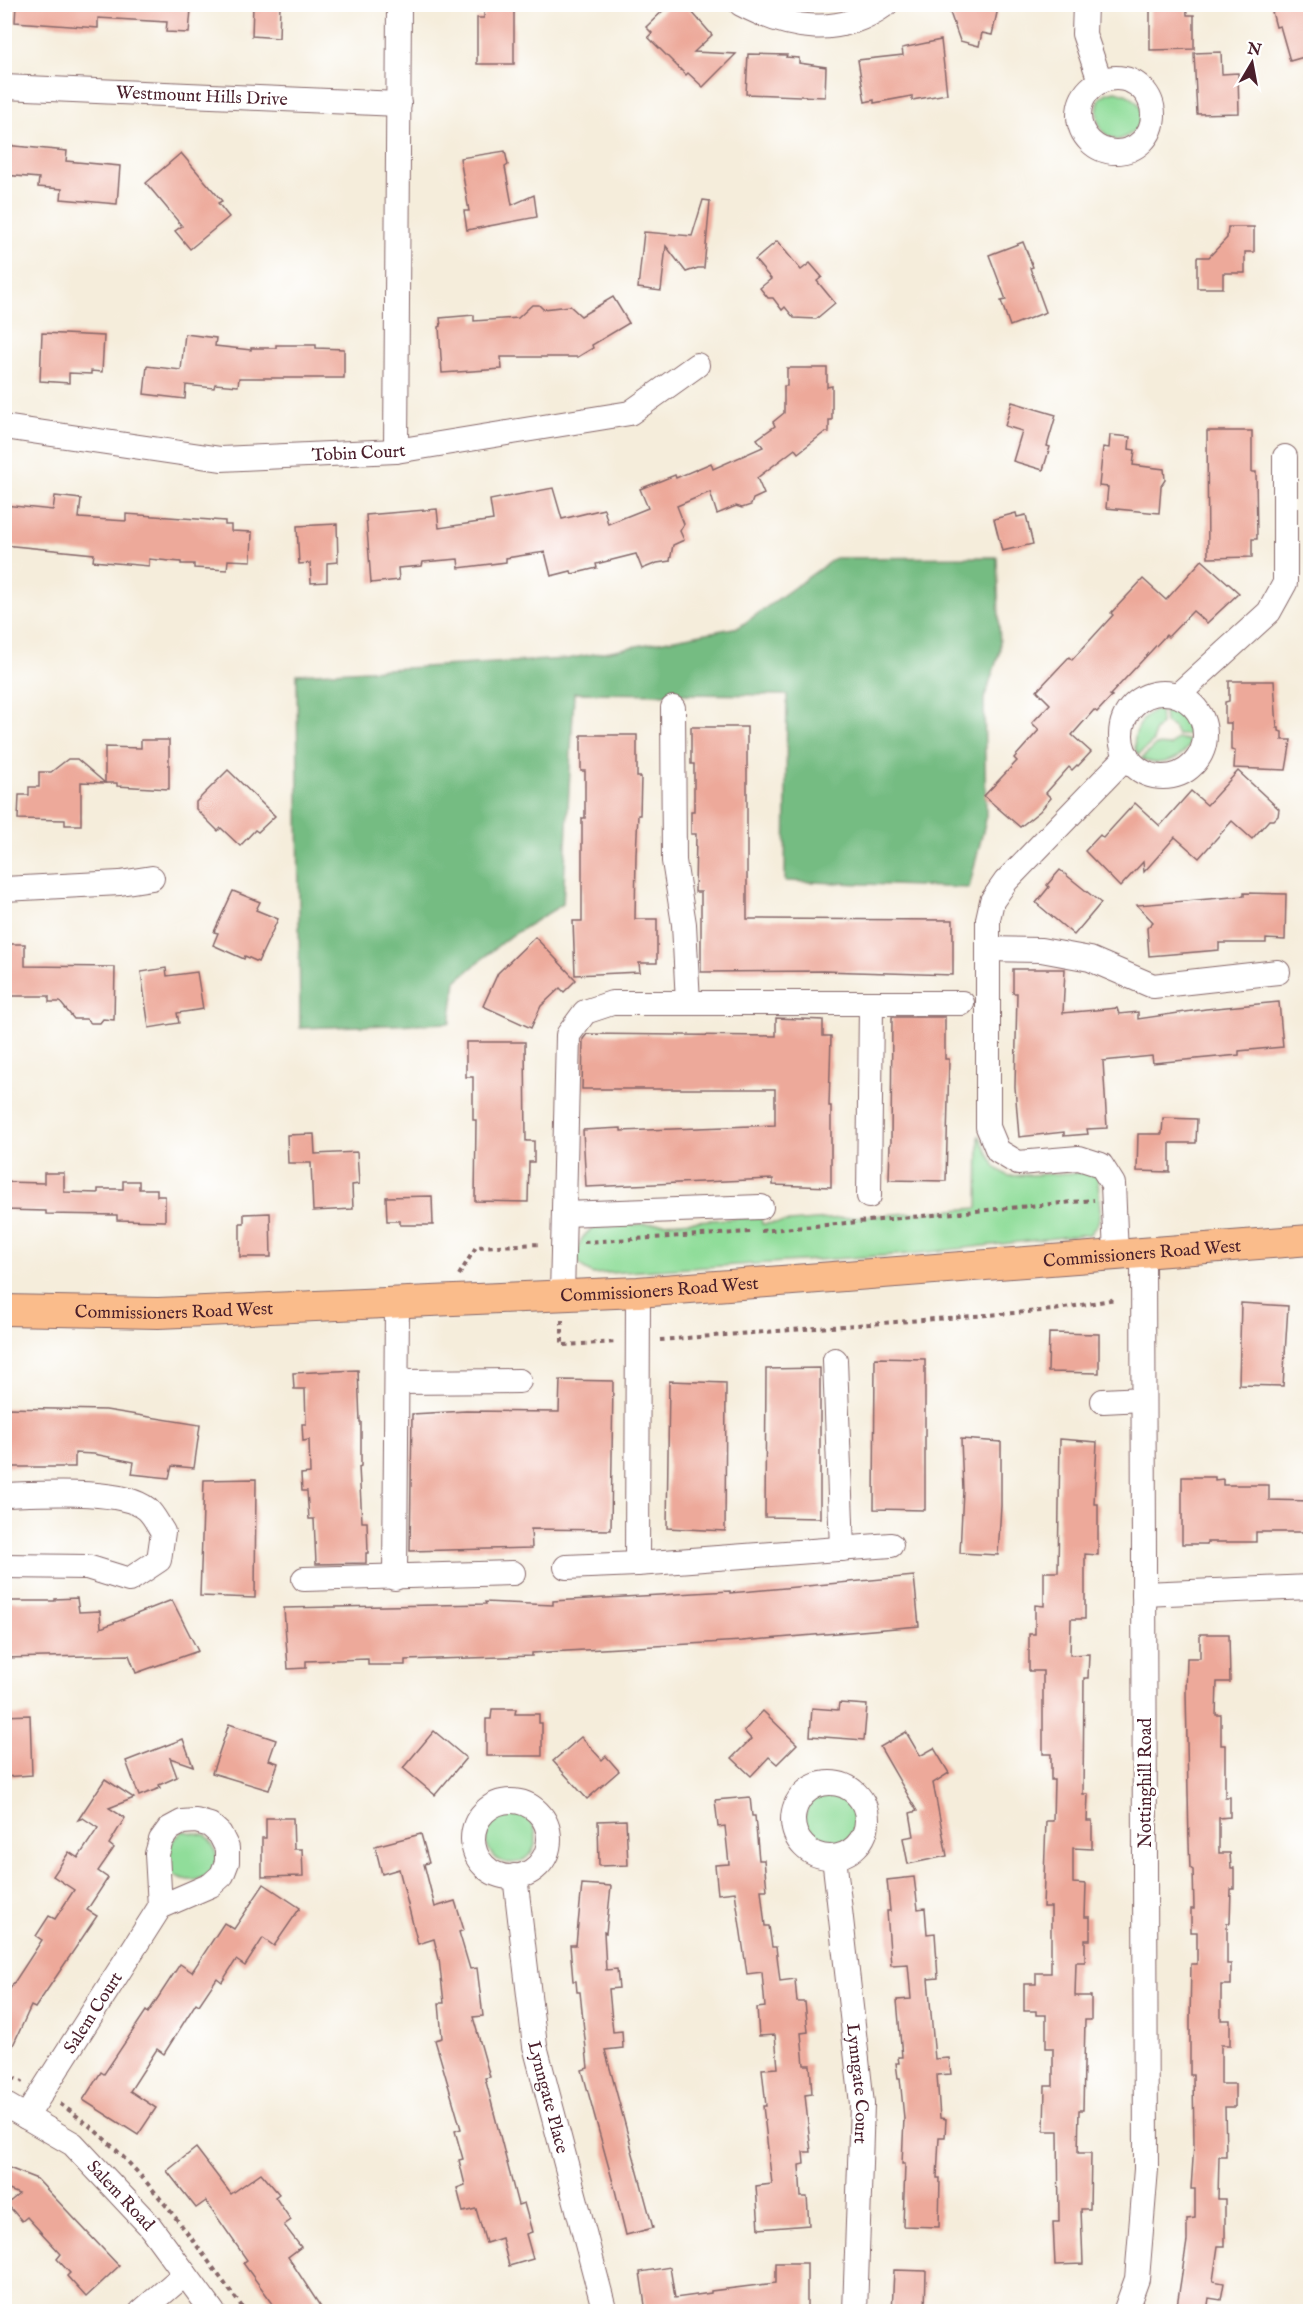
<svg xmlns="http://www.w3.org/2000/svg" width="1315" height="2316" font-family="'IM FELL English',serif">
<style>
.green{fill:#90dd9a;stroke:#6d7e62;stroke-width:1.5}
.forest{fill:#74bc82;stroke:#5f6e56;stroke-width:1.5}
.building{fill:#eda99a}
.lines{fill:none;stroke-linecap:round;stroke-linejoin:round}
.minor-casing{stroke:#866769;stroke-width:26}
.major-casing{stroke:#866769;stroke-width:32}
.path{stroke:#866769;stroke-width:4;stroke-dasharray:4.5 4.5;stroke-linecap:butt}
.minor{stroke:#fff;stroke-width:24}
.major{stroke:#fabc8b;stroke-width:30}
.labels{text-anchor:middle;stroke-width:6;stroke-linejoin:round;paint-order:stroke}
.street-label{font-size:18px;fill:#4a1f2b;stroke:#fff}
</style>
<rect width="100%" height="100%" fill="#fff"/>
<filter id="ink" filterUnits="userSpaceOnUse"><feTurbulence type="fractalNoise" baseFrequency=".0167" numOctaves="2"/><feDisplacementMap in="SourceGraphic" scale="12" xChannelSelector="R" yChannelSelector="G"/><feConvolveMatrix kernelMatrix="1 2 1 2 8 2 1 2 1" color-interpolation-filters="sRGB"/></filter>
<filter id="wash" filterUnits="userSpaceOnUse"><feTurbulence type="fractalNoise" baseFrequency=".008" numOctaves="4" result="noise"/><feDisplacementMap in="SourceGraphic" scale="24" xChannelSelector="R" yChannelSelector="G"/><feGaussianBlur stdDeviation="1.35" result="paint"/><feColorMatrix in="noise" values="0 0 0 0 0 0 0 0 0 0 0 0 0 0 0 0 0 1.4 0 .05"/><feComposite in="paint" operator="in"/></filter>
<g filter="url(#wash)">
<rect width="100%" height="100%" fill="#f5eddb"/>
<!-- green -->
<g class="green">
<path d="M1115 91C1150 97 1150 131 1117 140 1097 135 1094 115 1100 98L1107 93Z"/>
<path d="M1166 707C1181 710 1191 719 1192 735H1177L1173 727 1165 723 1164 709Z"/>
<path d="M1160 708 1161 724 1154 732 1153 742 1138 755C1128 739 1142 712 1160 708Z"/>
<path d="M1177 738 1191 741C1184 760 1160 768 1141 759L1156 745 1170 746Z"/>
<path d="M979 1135 995 1167 1008 1176 1092 1172 1098 1179 1100 1211 1098 1223 1090 1234 911 1254 593 1274 584 1269 577 1261C578 1244 580 1236 595 1227L761 1217 762 1224 978 1208Z"/>
<circle cx="831" cy="1819" r="26"/>
<circle cx="511" cy="1838" r="25"/>
<path d="M183 1831 206 1835C209 1839 213 1843 214 1848 226 1873 190 1893 169 1870L166 1847Z"/>
</g>
<!-- forest -->
<path class="forest" d="M997 557 1000 651 984 699 986 819 969 888 785 881 787 695 574 693 563 904 506 939 456 981 450 1023 300 1028 297 674 567 659 739 627 835 558Z"/>
<g id="blocks">
<!-- building -->
<g class="building">
<path d="M16 4H182V9H191L189 33 166 32 167 22 98 18V28L15 22Z"/>
<path d="M253 4H280L279 38 252 36Z"/>
<path d="M484 4H514V64H477V18H484Z"/>
<path d="M670 4H685L712 35 694 52 736 54 703 87 688 73 686 75 648 37 652 33 646 27Z"/>
<path d="M947 4H999L992 35 982 33 979 46 960 41Z"/>
<path d="M1150 4H1186L1187 15H1194V49L1150 50Z"/>
<path d="M1270 4H1311V55L1290 61 1280 26 1276 27Z"/>
<path d="M941 40 947 94 912 100V96L874 103V100L865 102 858 60 903 55 902 48Z"/>
<path d="M1221 52 1222 74 1238 73 1239 113 1197 114 1194 53Z"/>
<path d="M748 54 787 55 786 57 799 58V63L826 67 825 97 746 94Z"/>
<path d="M4 145 67 151 66 161 120 166 117 204 61 199 62 189 38 187 39 178 4 175Z"/>
<path d="M505 151 508 165 505 167 512 205 534 195 537 217 467 230 464 211H469L460 158Z"/>
<path d="M181 153 222 201 218 203 229 217 190 249 175 231 182 226 146 183Z"/>
<path d="M703 200 710 201 704 268H698L686 272 666 246 661 291 638 288 644 232 692 236Z"/>
<path d="M1228 227H1254V252H1245V273H1223V288H1197V257H1209L1227 238Z"/>
<path d="M777 241 801 270 810 263 822 277 817 281 835 303 816 319 794 318 785 307 782 310 773 298H768L760 288 771 279 755 260Z"/>
<path d="M1023 242 1033 267 1030 268 1046 312 1010 326 1001 301 1006 300 989 255Z"/>
<path d="M613 297 629 323 592 345 593 348 578 357H501L502 369 442 373 439 327 441 326 440 318 474 315V321L518 318 532 305H539L543 309 570 306 581 316Z"/>
<path d="M42 333 104 336 102 372 91 371V374L69 373V383L40 381Z"/>
<path d="M185 334 216 338 215 346 251 350V348H276V345H316V348L344 349V378H239L238 386 215 384 214 388 186 385 185 399 144 394 147 366 181 370Z"/>
<path d="M787 368H827V387L832 386V420H829V432H825L798 453 795 449 757 478 764 494 753 499 751 505 742 508 736 506 717 514 710 492 677 506 684 524 680 531 684 540 673 545 670 561 657 563 642 569 636 554 596 564 597 568 572 574 571 571 551 576 545 552 506 558V562L459 568 458 559 423 562 422 566 398 568 399 580 371 583 366 515 437 509 439 528 493 520 490 500 553 488 562 519 604 509 608 524 648 508 640 489 675 475 676 478 711 463 713 469 763 447 757 439 775 426 773 422 784 413V386H787Z"/>
<path d="M1012 402 1056 415 1047 446 1050 447 1043 470 1013 461 1022 431 1005 426Z"/>
<path d="M1207 431H1252V472H1256L1257 539H1252V557L1208 558Z"/>
<path d="M1110 435 1130 437 1129 449 1135 450 1133 465 1164 469 1165 480 1161 486 1159 513 1106 508 1108 487 1099 486 1103 447 1109 448Z"/>
<path d="M55 496 81 499 79 518 126 521V514L225 521V525H231V531L252 532 251 561 228 560 227 570 194 568V564H181V562L149 559V566L93 561 94 554 4 545V505L53 510Z"/>
<path d="M1016 513 1017 517 1026 515 1033 544 1002 551 994 519Z"/>
<path d="M337 524 338 562 327 563V582L311 583 310 563 299 564 297 526Z"/>
<path d="M1202 560 1239 593 1207 623 1193 611 1168 637 1166 635 1110 695 1112 696 1097 712 1094 710 1072 735 1091 752 1078 766 1077 765 1072 770 1069 767 1046 793 1051 798 1040 811 1020 827 984 796 1017 761 1014 758 1039 730 1032 723 1050 704 1037 691 1069 657 1072 660 1113 615 1111 613 1143 579 1166 600Z"/>
<path d="M1229 681H1274L1277 728H1279V731L1282 732V740H1291L1286 770 1234 768 1235 751 1231 750V723H1225V702L1229 701Z"/>
<path d="M691 727H747V919L953 920V975L823 971 701 972V892H695L696 834H691V811H694V764H691Z"/>
<path d="M581 735H637V777H641L640 815H638L636 854 635 919H657V963H639L640 972 575 975 573 921H582V818H585V771H581Z"/>
<path d="M141 740H169V789L117 786V783H105V747L141 748Z"/>
<path d="M68 759H77L105 783 81 782V825H65V820L18 819 19 795H29V787H39V772H51Z"/>
<path d="M228 770 275 816 258 832 255 830 240 846 221 828 218 831 196 809V802Z"/>
<path d="M1238 771 1279 809 1278 816 1274 820H1269L1252 839 1232 821 1199 858 1175 837 1144 872 1143 862 1120 887 1085 851 1100 835 1103 838 1135 803 1160 826 1191 791 1207 805Z"/>
<path d="M1060 870 1101 903 1074 935 1036 903 1049 887 1047 885Z"/>
<path d="M233 891 260 902 256 910 278 919 258 962 245 956 244 959 213 945 218 933 214 932Z"/>
<path d="M1244 893 1286 894 1285 940 1266 939V943H1219V950L1149 956 1147 928 1153 922 1137 905 1244 896Z"/>
<path d="M535 937 576 980 564 992 560 988 541 1006 531 1028 483 1006 498 973Z"/>
<path d="M4 944H25V966L115 967 114 1020 103 1019 100 1023H91L86 1019H74L60 1002H49V996H4Z"/>
<path d="M166 968 167 976 197 972 203 1009 177 1013 179 1023 149 1028 141 972Z"/>
<path d="M1013 969H1065L1063 1013 1117 1008 1119 1014 1138 1012V1019L1206 1009 1279 1002 1283 1047 1239 1051V1055L1153 1063 1152 1056 1103 1061 1107 1128 1087 1129 1088 1134 1064 1136V1132L1019 1137 1015 1087 1017 993H1013Z"/>
<path d="M892 1017H945V1059H949L946 1181 889 1180 890 1144H891Z"/>
<path d="M776 1018 823 1020V1036H831L829 1106H831V1187L773 1185V1179L586 1187 583 1130 621 1128V1131L775 1125V1089H582L583 1039 587 1034 776 1036Z"/>
<path d="M466 1042H525L526 1141H534V1162H529L528 1202 475 1201 476 1120H473V1077H466Z"/>
<path d="M1163 1118 1197 1119 1196 1143H1170V1172L1137 1171 1138 1134H1162Z"/>
<path d="M314 1134 315 1154 357 1152 359 1184 352 1185 353 1209 313 1211 311 1163H288L287 1135Z"/>
<path d="M44 1173H64V1192L98 1193V1189H123V1181H139V1189H157V1196H165V1221L117 1220V1215L46 1214V1211L4 1210V1182L44 1183Z"/>
<path d="M432 1196 433 1225H400V1221H387L386 1197Z"/>
<path d="M270 1213 271 1257H240V1223H244V1214Z"/>
<path d="M1241 1303 1288 1306 1283 1386 1239 1385Z"/>
<path d="M1049 1333 1099 1334V1373L1048 1372Z"/>
<path d="M875 1358 925 1359V1510L874 1509Z"/>
<path d="M820 1368V1518L765 1517 766 1369Z"/>
<path d="M358 1370 360 1422H361V1466L359 1467 362 1522H367L368 1553H366V1563L316 1564 314 1519H309L307 1491H302L301 1474 310 1473 309 1440 303 1441 302 1424H306L305 1389H294L293 1373Z"/>
<path d="M560 1380 613 1381 611 1530 531 1529 532 1548 410 1551 412 1414 466 1411 559 1412Z"/>
<path d="M669 1381 726 1383 725 1531 667 1528Z"/>
<path d="M4 1408 106 1410 200 1425 194 1468 172 1466 169 1478 132 1474 134 1462 94 1454 75 1453V1467H4Z"/>
<path d="M961 1439 1001 1442V1506L998 1555 960 1553 963 1490Z"/>
<path d="M1060 1439 1097 1442 1094 1504H1098V1555L1085 1554V1619H1071L1070 1655 1089 1654 1088 1678H1084L1083 1794H1088L1087 1821H1092V1849L1073 1848V1883L1086 1884 1085 1917H1090V1940H1085V1962H1076L1075 1996H1091V2020H1085L1083 2110H1079L1078 2153H1091L1090 2209H1081L1083 2264 1055 2265 1053 2222H1059L1058 2131H1044L1045 2086H1053V2048H1046V2015H1036V2011H1024V1984H1036V1973H1051V1907H1043L1046 1821H1053L1054 1780H1051V1754H1043V1671H1029V1634H1035V1605L1044 1606V1572H1058Z"/>
<path d="M1182 1477H1215V1480L1223 1479V1485H1269V1500L1311 1501V1532H1256V1542H1207V1544H1182Z"/>
<path d="M256 1479 255 1598 200 1596 204 1480Z"/>
<path d="M914 1576 919 1626 742 1641 532 1653V1656L405 1660V1665H368V1659L306 1661V1668L288 1669 284 1608 486 1604 485 1602 553 1605V1601L730 1591V1593Z"/>
<path d="M77 1598 79 1612 100 1611 101 1628 172 1600 198 1651 136 1673 129 1655 4 1658V1601H55V1599Z"/>
<path d="M1200 1634H1229L1230 1682H1217L1216 1715H1221V1745H1225V1797H1230V1817L1219 1818V1853H1230L1231 1868H1234V1889H1231L1230 1923H1227V1964H1231V1985H1221V2020H1230V2045H1221V2084H1235V2107H1225L1226 2156H1219L1218 2199H1225V2246H1218L1213 2281 1224 2283 1221 2300 1209 2298 1207 2312H1176L1187 2241V2219L1195 2218V2189H1191L1194 2144 1193 2075H1190V2020L1191 1964H1197V1932H1191V1909H1194L1193 1870 1190 1868 1189 1843 1186 1691 1187 1658H1200Z"/>
<path d="M839 1703 867 1705 864 1740 810 1736 812 1708 838 1710Z"/>
<path d="M492 1709H516L515 1714H539V1723H542V1756H486V1719H491Z"/>
<path d="M763 1711 797 1744 777 1764 769 1757 751 1776 732 1758 751 1739 744 1731Z"/>
<path d="M30 1715 32 1775 4 1777V1716Z"/>
<path d="M229 1724 276 1740 269 1760 278 1763 269 1790 212 1773Z"/>
<path d="M434 1731 466 1758 435 1795 403 1768Z"/>
<path d="M906 1732 920 1756 934 1748 949 1773 933 1783 947 1856 908 1864 903 1838 914 1836 910 1813 917 1811 880 1747Z"/>
<path d="M581 1737 602 1760 606 1756 619 1771 587 1799 553 1761Z"/>
<path d="M183 1739 193 1766 170 1758 177 1777 159 1785 160 1788 139 1796 126 1761Z"/>
<path d="M105 1779 134 1798 109 1808 125 1818 109 1844 114 1848 98 1871 108 1878 87 1910 97 1916 35 2008 31 2006 4 2065V1998L42 1940 36 1936 49 1916 55 1919 74 1890 53 1876 69 1852 78 1858 98 1828 83 1818 78 1820Z"/>
<path d="M750 1797 752 1816H755L759 1860H764L767 1890H761L765 1926H769L772 1947H776L780 1981 795 1979 797 2002H805L808 2032 801 2033 804 2065H810L812 2094 805 2095 811 2152H803L804 2164 799 2165 801 2197H807L809 2225 759 2229 756 2186 772 2184 763 2106H766L762 2069 778 2068 775 2035 759 2036 757 2008 765 2007 762 1972 747 1974 735 1892 718 1894 715 1865 729 1864 725 1826 718 1827 715 1800Z"/>
<path d="M266 1818H293L294 1849H302L303 1876 262 1877V1838H266Z"/>
<path d="M626 1820 628 1865 599 1866 598 1821Z"/>
<path d="M421 1834 429 1863 424 1864 435 1907 455 1901 464 1930 459 1932 470 1969 477 1968 483 2016 473 2017 490 2077 485 2078 518 2205 524 2203 532 2232 526 2234 533 2259 509 2266 502 2238 486 2243 476 2209 463 2212 457 2188 465 2185 459 2160 463 2159 455 2131 461 2129 435 2040 442 2038 439 2003H444L439 1959 434 1939 418 1944 399 1869 382 1874 375 1846Z"/>
<path d="M914 1877 918 1909 925 1908 927 1934 935 1933 938 1978 928 1979 935 2059 949 2058 951 2074 937 2075 940 2118 946 2119 945 2137H939L937 2178H940L939 2227 903 2226 905 2164H902L904 2118 900 2078H898L896 2063H899L898 2057H902L897 2000 911 1999 908 1964 891 1965 887 1911H890L887 1880Z"/>
<path d="M264 1884 300 1908 274 1946 263 1938 245 1966 236 1960 222 1982 217 1978 199 2005 196 2003 164 2054 157 2049 130 2091 156 2108 138 2135 83 2100 101 2072 104 2074 146 2011 148 2013 180 1964 192 1972 224 1923 234 1929Z"/>
<path d="M582 1884 611 1886 606 1933 604 1932 606 1970 617 1969 619 1988 609 1989 613 2032 622 2031 623 2048 605 2050 653 2228 626 2235 615 2190 582 2070 588 2068 580 1992H577L576 1981H573L570 1945H576Z"/>
<path d="M196 2148 231 2194 261 2173 279 2194 275 2197 291 2220 284 2225 301 2247 288 2257 324 2312H279L243 2263 247 2260 206 2201 196 2208 167 2171Z"/>
<path d="M4 2166 37 2179 119 2266 86 2297 67 2276 70 2273 57 2259 61 2254 27 2217 22 2221 7 2204 19 2194 4 2188Z"/>
<path d="M776 2263H807V2312H646L640 2272 670 2267 675 2298 711 2293V2291L776 2283Z"/>
<path d="M894 2270 926 2271 925 2312H892Z"/>
</g>
</g>
</g>
<g filter="url(#ink)">
<use href="#blocks" fill-opacity="0" stroke="#866769" stroke-width="1.5"/>
<g class="lines">
<!-- minor casing -->
<g class="minor-casing">
<g id="minor">
<path d="M741 4C790 30 839 38 886 4"/>
<path d="M1085 4 1084 34 1100 81"/>
<circle cx="1116" cy="115" r="37"/>
<path id="s1" d="M4 87 399 104"/>
<path id="s2" d="M4 427 221 459 396 451 630 413 697 365"/>
<path d="M396 451 399 4"/>
<circle cx="1163" cy="735" r="42"/>
<path d="M1178 695 1269 612 1285 583V457"/>
<path d="M673 708 674 861 684 924 688 1003"/>
<path d="M4 889 120 883 152 878"/>
<path d="M988 949 1041 950 1090 959 1153 986 1278 972"/>
<path d="M869 1196 871 1003"/>
<path d="M564 1214 761 1207"/>
<path d="M1116 1255 1113 1184 1101 1165 1079 1158 1018 1163 998 1151 988 1127V919L992 901 1006 881 1127 756"/>
<path d="M562 1296 568 1035 585 1012 612 1003H962"/>
<path d="M835 1360 842 1549"/>
<path d="M397 1382 519 1381"/>
<path d="M1103 1401 1143 1399"/>
<path d="M4 1495C38 1494 122 1488 147 1509 154 1515 158 1525 163 1532L159 1560 129 1580 87 1567 4 1566"/>
<path d="M637 1564 638 1292"/>
<path d="M566 1567 637 1564 891 1545"/>
<path d="M395 1578 397 1303"/>
<path d="M304 1579 513 1573"/>
<path d="M1144 1594 1310 1587"/>
<circle cx="830" cy="1820" r="37"/>
<circle cx="511" cy="1839" r="38"/>
<path id="s3" d="M834 1857 862 2104 855 2312"/>
<path id="s4" d="M515 1876 535 2046 605 2312"/>
<path id="s5" d="M4 2104 73 2144 149 2225 213 2312"/>
<path id="s6" d="M26 2117 160 1907 157 1854 161 1840 169 1829 182 1822 196 1821 210 1825 220 1834 227 1848V1862L222 1875 211 1885 160 1907"/>
<path d="M141 2312 185 2274"/>
<path d="M1125 2312 1137 2279 1146 2169 1143 1252"/>
</g>
</g>
<!-- major casing -->
<g class="major-casing">
<g id="major">
<path id="s7" d="M4 1310 158 1313 638 1292 1310 1240"/>
</g>
</g>
<!-- path -->
<g class="path">
<path d="M761 1231 1094 1200"/>
<path d="M584 1242 751 1232"/>
<path d="M459 1275 476 1247 541 1244"/>
<path d="M562 1320V1345L616 1342"/>
<path d="M660 1340 1053 1310 1116 1299"/>
<path d="M4 2074 23 2082"/>
<path d="M60 2104C138 2156 189 2237 246 2312"/>
</g>
<!-- minor -->
<use href="#minor" class="minor"/>
<!-- major -->
<use href="#major" class="major"/>
</g>
</g>
<g class="labels">
<!-- street labels -->
<g class="street-label">
<text dy="6" stroke="none"><textPath href="#s1" startOffset="198">Westmount Hills Drive</textPath></text>
<text dy="6" stroke="none"><textPath href="#s2" startOffset="357">Tobin Court</textPath></text>
<text dy="6" stroke="none"><textPath href="#s7" startOffset="1140">Commissioners Road West</textPath></text>
<text dy="6" stroke="none"><textPath href="#s7" startOffset="656">Commissioners Road West</textPath></text>
<text dy="6" stroke="none"><textPath href="#s7" startOffset="170">Commissioners Road West</textPath></text>
<text transform="translate(1145 1783) rotate(-90)" y="6">Nottinghill Road</text>
<text dy="6" stroke="none"><textPath href="#s6" startOffset="124">Salem Court</textPath></text>
<text dy="6" stroke="none"><textPath href="#s3" startOffset="228">Lynngate Court</textPath></text>
<text dy="6" stroke="none"><textPath href="#s4" startOffset="224">Lynngate Place</textPath></text>
<text dy="6" stroke="none"><textPath href="#s5" startOffset="150">Salem Road</textPath></text>
</g>
</g>
<!-- margin -->
<rect width="1315" height="2316" fill="none" stroke="#fff" stroke-width="24"/>
<!-- north arrow -->
<g transform="translate(1252 63) rotate(10)" stroke="#ffffff" stroke-width="4.5" paint-order="stroke">
<path d="M0-4.5L10 22L0 15L-10 22Z" fill="#4a1f2b"/>
<text y="-9" font-size="16" font-weight="bold" text-anchor="middle" fill="#4a1f2b">N</text>
</g>
</svg>
